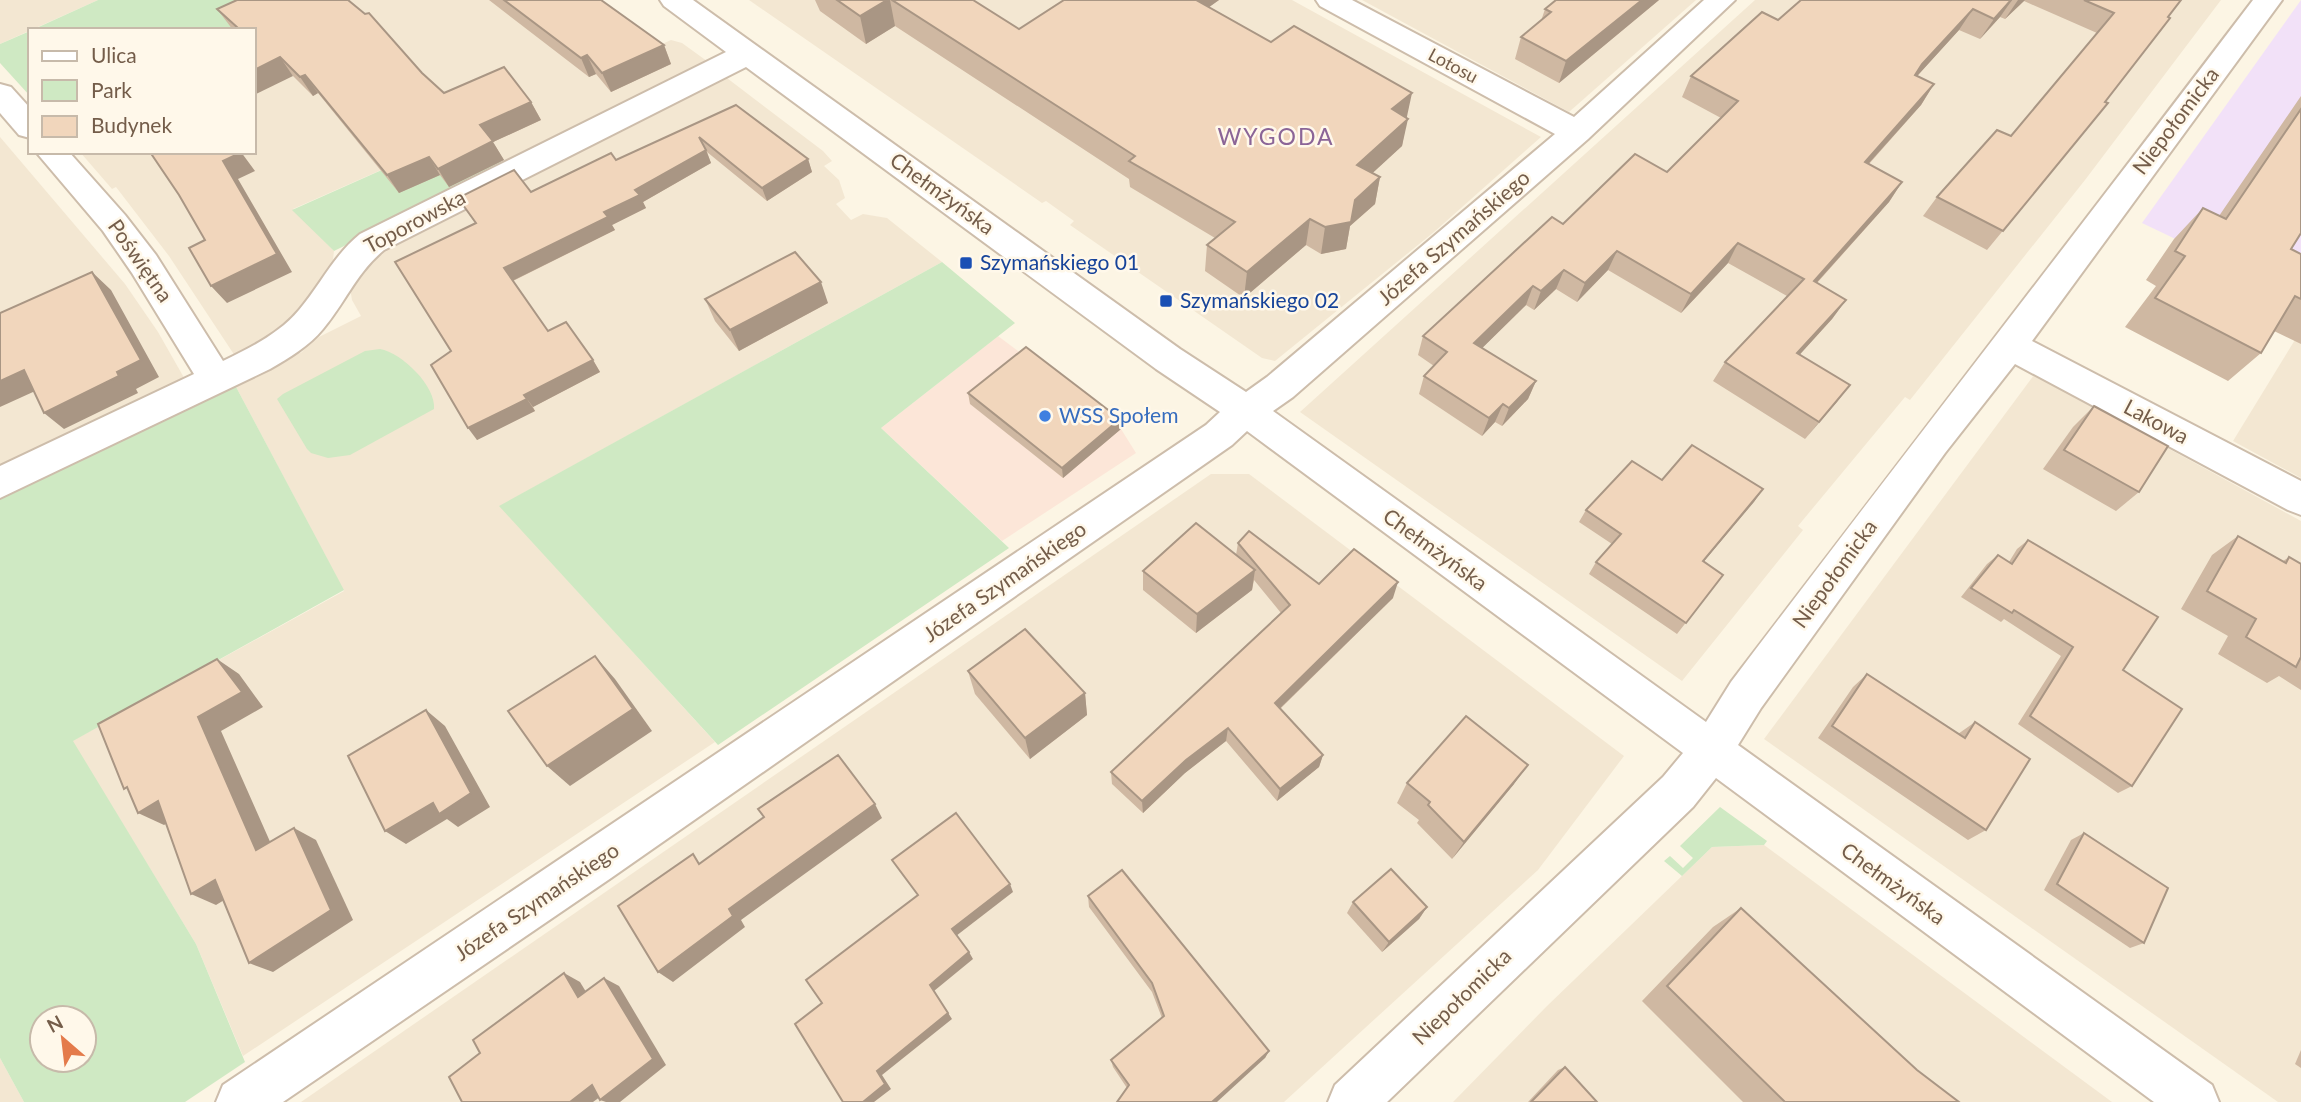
<svg xmlns="http://www.w3.org/2000/svg" width="2301" height="1102" font-family="Lato,sans-serif">
<style>
.residential{fill:#f3e7d2}
.commercial{fill:#fce6d8}
.education{fill:#f2e1f8}
.green{fill:#cfe9c3;fill-rule:evenodd}
.lines{fill:none;stroke-linecap:round;stroke-linejoin:round}
.minor-casing{stroke:#cdbdab;stroke-width:4}
.minor{fill:#fff;fill-rule:evenodd}
.wall{fill:#cfb8a2}
.shaded-wall{fill:#a99684}
.building{fill:#f1d6bc;stroke:#a99684;stroke-width:2}
.transit-dot{fill:#1a4fb4;stroke:#fff8ea;stroke-width:2.5}
.shop-dot{fill:#3f7fe0;stroke:#fff8ea;stroke-width:2.5}
.labels{text-anchor:middle;stroke-width:5;stroke-linejoin:round;paint-order:stroke}
.far-street-label{font-size:18px;fill:#745d4a;stroke:#fff8ea}
.street-label{font-size:21px;fill:#745d4a;stroke:#fff8ea}
.transit-label{font-size:21px;fill:#164399;stroke:#fff8ea;text-anchor:start}
.shop-label{font-size:21px;fill:#366cbe;stroke:#fff8ea;text-anchor:start}
.neighbourhood-label{font-size:23px;letter-spacing:2px;fill:#8b6597;stroke:#fff8ea}
</style>
<rect width="100%" height="100%" fill="#fcf5e4"/>
<!-- residential -->
<g class="residential">
<path d="M0 0H98L0 44Z"/>
<path d="M280 0H597L647 51 671 40 682 43 711 64 504 167 476 128 293 209 334 251 332 268 287 328 235 356 169 256 116 187 112 189 80 152H254V30H227L282 3Z"/>
<path d="M749 0H1292L1541 137 1434 232 1275 361 1262 358 1151 281 1070 225 1074 221 1046 201 1042 203Z"/>
<path d="M1362 0H1696L1569 112Z"/>
<path d="M1755 0H2221L2085 180 1910 400 1905 397 1798 526 1803 530 1682 681 1300 412Z"/>
<path d="M723 75 823 151 832 161 824 166 839 180 845 198 836 204 851 220 863 214 887 218 942 262 500 506 715 742 243 1056 196 944 72 741 344 591 235 385 302 352 311 341 361 316 352 300 349 282 369 253Z"/>
<path d="M0 137 125 284 158 332 187 383 0 473Z"/>
<path d="M2301 330V478L2233 441Z"/>
<path d="M2034 375 2301 521V1102H2278L1764 739Z"/>
<path d="M1211 474H1249L1624 756 1538 870 1284 1102H301Z"/>
<path d="M1764 845 2112 1102H1453L1547 1006 1712 847Z"/>
<path d="M0 1058 24 1102H0Z"/>
</g>
<!-- commercial -->
<path class="commercial" d="M998 336 1121 429 1136 453 1002 541 881 428Z"/>
<!-- education -->
<path class="education" d="M2301 0V299L2142 223Z"/>
<!-- green -->
<g class="green">
<path d="M98 0H280L283 3 227 30H32Z"/>
<path d="M30 31V96L0 63V44Z"/>
<path d="M476 128 504 167 334 251 292 210Z"/>
<path d="M942 262 1015 323 881 428 1009 548 718 745 499 506Z"/>
<path d="M380 349C402 353 436 386 434 409L350 455 328 458 311 453 307 449 277 399 283 394 365 351Z"/>
<path d="M235 385 344 590 73 741 196 944 245 1062 185 1102H24L0 1058V494ZM42 1018H84V1060H42Z"/>
<path d="M1720 807 1767 841 1764 845 1712 847 1682 876 1664 861 1670 856 1683 868 1693 858 1680 846Z"/>
</g>
<g class="lines">
<!-- minor casing -->
<g class="minor-casing">
<g id="minor">
<path d="M660 0H693L1180 349 1246 392 1267 377 1555 134 1320 6 1316 0H1352L1574 117 1704 0H1735L1588 139 1293 397 1273 411 1706 722 1731 682C1904 453 2080 228 2253 0H2282L2032 341 2301 481V515L2288 510 2015 364 1945 453 1761 708 1738 745 2212 1085 2219 1102H2154L1716 778 1693 807 1387 1102H1328L1335 1085 1663 777 1683 753 1247 431 1232 445 611 878 283 1102H216L223 1085 1206 425 1220 412 1156 369 746 67 384 250C357 272 345 303 323 329 309 346 289 358 270 369L0 498V466L194 374 132 273 103 231 36 152H69L125 215 156 255 223 361C250 348 280 333 299 310 321 284 334 255 360 234L726 52 664 6Z"/>
<path d="M0 84 11 87 30 108V138L19 135 0 113Z"/>
</g>
</g>
<!-- minor -->
<use href="#minor" class="minor"/>
</g>
<!-- wall -->
<g class="wall">
<path d="M489 0H601L664 45 671 64 611 92 596 74 589 77Z"/>
<path d="M815 0H973L1019 29 1064 0H1219L1209 7 1407 118 1402 146 1372 173 1380 177 1375 204 1350 226 1346 249 1321 254 1306 245 1244 298 1205 271 1207 245 1215 238 1130 187 1129 179 895 26 866 44 820 11Z"/>
<path d="M1556 0H1659L1559 83 1515 59 1521 37 1541 21 1545 9Z"/>
<path d="M1801 0H2181L2105 102 2108 103 1987 250 1923 216 1937 197 2011 136 2097 33 2024 1 2005 19 2000 17 1980 39 1959 30 1917 76 1934 84 1921 105 1869 164 1902 182 1889 202 1817 283 1846 300 1832 319 1799 355 1850 385 1805 439 1713 381 1725 362 1787 296 1728 263 1681 313 1608 270 1577 302 1556 289 1534 310 1526 305 1482 348 1536 381 1528 399 1502 426 1495 422 1482 436 1419 394 1424 376 1434 366 1418 355 1423 336 1563 224 1667 172 1721 118 1682 97 1691 76 1778 20Z"/>
<path d="M217 9 422 73 444 93 531 102 541 120 493 142 504 160 449 187 440 175 399 193 318 93 313 96 293 76 254 30H233Z"/>
<path d="M2301 96V233L2291 249 2301 254V344L2274 331 2261 353 2228 381 2125 327 2156 286 2146 280 2174 239 2203 208 2219 216Z"/>
<path d="M736 105 808 159 812 172 767 201 707 152 711 163 643 202 646 208 612 225 615 230 513 281 548 331 593 360 600 372 533 407 535 411 477 440 451 351 475 223 458 198 531 192 616 160Z"/>
<path d="M705 299 828 303 739 351 715 321Z"/>
<path d="M968 393 1121 429 1063 478 970 404Z"/>
<path d="M2094 406 2139 492 2116 511 2043 469 2073 427Z"/>
<path d="M1662 480 1763 489 1704 561 1723 575 1677 634 1589 574 1596 562 1612 544 1579 522 1586 510Z"/>
<path d="M2238 536 2283 561 2289 557 2301 564V690L2279 676 2267 683 2218 654 2228 636 2181 609 2212 555Z"/>
<path d="M2028 540 2123 670 2132 786 2118 793 2018 724 2061 656 2004 619 2001 622 1961 597 1987 564 1998 555 2009 562 2017 549Z"/>
<path d="M1238 543 1319 584 1393 598 1280 709 1323 755 1319 767 1277 801 1226 741 1185 773 1143 813 1112 784 1111 772 1281 613 1254 580 1252 590 1196 633 1143 590V571L1236 555Z"/>
<path d="M968 671 1085 693 1087 715 1030 759 975 694Z"/>
<path d="M1867 674 1958 734 1975 722 1986 830 1968 840 1818 738 1853 687Z"/>
<path d="M1407 783 1514 784 1452 859 1417 823 1419 820 1397 803Z"/>
<path d="M2084 833 2144 943 2130 948 2044 890 2071 840Z"/>
<path d="M1088 896 1269 1051 1265 1058 1127 1088 1113 1067 1111 1060 1162 1018 1152 992 1089 907Z"/>
<path d="M1353 902 1427 907 1419 919 1382 952 1347 913Z"/>
<path d="M1741 908 1917 1070 1959 1102H1743L1642 1001 1713 927Z"/>
<path d="M2301 1050V1068L2295 1064Z"/>
<path d="M1565 1067 1597 1102H1528L1558 1070Z"/>
</g>
<!-- shaded-wall -->
<g class="shaded-wall">
<path d="M887 0H890L895 26 866 44 860 16Z"/>
<path d="M1188 0H1219L1187 23Z"/>
<path d="M1642 0H1659L1559 83 1566 61Z"/>
<path d="M2011 0H2012L2000 17 1980 39 1994 19Z"/>
<path d="M2018 0H2025L2005 19Z"/>
<path d="M1973 9 1959 30 1909 85 1902 96 1922 64Z"/>
<path d="M664 45 671 64 611 92 602 73Z"/>
<path d="M587 55 596 74 589 77 581 58Z"/>
<path d="M280 57 293 76 254 95V70Z"/>
<path d="M305 75 318 93 313 96 300 77Z"/>
<path d="M1934 84 1921 105 1852 182 1865 162Z"/>
<path d="M1412 93 1406 121 1392 109Z"/>
<path d="M531 102 541 120 493 142 504 160 449 187 438 169 480 125Z"/>
<path d="M1408 119 1402 146 1352 192 1357 165Z"/>
<path d="M706 150 711 163 643 202 646 208 612 225 615 230 512 281 504 268 604 212 635 190Z"/>
<path d="M240 152H241L255 171 238 179 292 272 227 303 211 286 223 161Z"/>
<path d="M429 157 440 175 399 193 387 175Z"/>
<path d="M808 159 812 172 767 201 762 188Z"/>
<path d="M1380 177 1375 204 1350 226 1346 249 1321 254 1325 227Z"/>
<path d="M1902 182 1889 202 1801 300 1814 281Z"/>
<path d="M1310 219 1306 245 1244 298 1247 272Z"/>
<path d="M1738 243 1728 263 1681 313 1691 294Z"/>
<path d="M1617 251 1608 270 1577 302 1585 283Z"/>
<path d="M1564 270 1556 289 1534 310 1541 291Z"/>
<path d="M92 272 111 290 159 377 136 389 138 393 64 429 44 413 117 372Z"/>
<path d="M821 282 828 303 739 351 730 330Z"/>
<path d="M1533 286 1526 305 1468 362 1474 343Z"/>
<path d="M1846 300 1832 319 1784 372 1797 353Z"/>
<path d="M593 360 600 372 533 407 524 395Z"/>
<path d="M24 370 44 387 0 407V381Z"/>
<path d="M1536 381 1528 399 1502 426 1509 408Z"/>
<path d="M1850 385 1836 403 1805 439 1819 422Z"/>
<path d="M527 399 535 411 477 440 468 428Z"/>
<path d="M1503 404 1495 422 1482 436 1489 418Z"/>
<path d="M1120 419 1121 429 1063 478 1062 468Z"/>
<path d="M1763 489 1754 502 1694 573 1703 561Z"/>
<path d="M1255 570 1252 590 1196 633 1197 614Z"/>
<path d="M1398 582 1393 598 1272 716 1275 703Z"/>
<path d="M595 656 615 679 652 731 570 786 547 766Z"/>
<path d="M217 659 239 674 263 707 221 731 279 862 256 850 198 717Z"/>
<path d="M1085 693 1087 715 1030 759 1025 738Z"/>
<path d="M426 710 445 726 490 807 458 827 447 819 406 844 385 831Z"/>
<path d="M1228 728 1226 741 1185 773 1143 813 1142 801 1186 760Z"/>
<path d="M1323 755 1319 767 1277 801 1280 789Z"/>
<path d="M1528 765 1514 784 1452 859 1464 842Z"/>
<path d="M158 801 183 814 164 825 138 813Z"/>
<path d="M875 804 882 818 741 920 745 927 673 982 658 972 729 909Z"/>
<path d="M294 828 316 840 353 920 273 972 249 963Z"/>
<path d="M215 880 239 891 216 905 191 894Z"/>
<path d="M1010 884 1013 892 956 936 952 929Z"/>
<path d="M1427 907 1419 919 1382 952 1389 942Z"/>
<path d="M969 952 973 959 934 991 952 1019 882 1075 891 1089 874 1102H863L877 1071 930 985Z"/>
<path d="M564 973 580 982 594 1005 578 997Z"/>
<path d="M604 978 619 986 666 1065 620 1102H606L600 1100Z"/>
<path d="M1269 1051 1265 1058 1217 1102H1212Z"/>
<path d="M592 1085 608 1091 593 1102H570Z"/>
</g>
<!-- building -->
<g class="building">
<path d="M237 0H348L365 14 369 13 422 73 444 93 504 67 531 102 480 125 493 141 438 169 429 157 387 175 305 75 300 77 280 57 254 70V30H234L238 28 217 9Z"/>
<path d="M504 0H601L664 45 602 73 587 55 581 58Z"/>
<path d="M837 0H887L860 16Z"/>
<path d="M892 0H973L1019 29 1064 0H1196L1271 42 1294 26 1412 93 1392 109 1408 119 1357 165 1380 177 1355 200 1351 222 1325 227 1310 219 1247 272 1207 245 1235 222 1129 161 1135 156Z"/>
<path d="M1556 0H1642L1566 61 1521 37 1551 12 1545 9Z"/>
<path d="M1801 0H2011L1994 19 1973 9 1922 64 1915 75 1934 84 1865 162 1902 182 1814 281 1846 300 1797 353 1850 385 1819 422 1725 362 1804 279 1738 243 1691 294 1617 251 1585 283 1564 270 1541 291 1533 286 1474 343 1536 381 1509 408 1503 404 1489 418 1424 376 1447 352 1423 336 1552 217 1563 224 1635 154 1667 172 1738 101 1691 76 1762 12 1778 20Z"/>
<path d="M2084 0H2181L2168 17 2170 18 2105 102 2108 103 2003 231 1937 197 1997 130 2011 136 2114 13Z"/>
<path d="M736 105 808 159 762 188 699 137 706 150 635 190 640 195 604 212 608 217 504 268 548 331 566 322 593 360 524 395 527 399 468 428 431 365 451 351 395 262 476 223 458 198 514 170 531 192 611 153 616 160Z"/>
<path d="M2301 109V233L2291 249 2301 254V299L2295 296 2261 353 2155 298 2185 256 2175 251 2203 208 2226 219Z"/>
<path d="M150 152H240V153L223 161 277 254 211 286 189 248 205 240 179 195Z"/>
<path d="M795 252 821 282 730 330 705 299Z"/>
<path d="M92 272 141 360 117 372 119 376 44 413 24 370 0 381V313Z"/>
<path d="M1026 347 1120 419 1062 468 968 393Z"/>
<path d="M2094 406 2168 446 2139 492 2064 450Z"/>
<path d="M1692 445 1763 489 1703 561 1723 575 1686 623 1596 562 1621 534 1586 510 1632 461 1662 480Z"/>
<path d="M1196 523 1255 570 1197 614 1143 571Z"/>
<path d="M1249 531 1319 584 1354 549 1398 582 1275 703 1323 755 1280 789 1228 728 1186 760 1142 801 1111 772 1290 605 1238 543Z"/>
<path d="M2238 536 2286 563 2289 557 2301 564V657L2296 667 2246 637 2256 619 2207 591Z"/>
<path d="M2028 540 2158 617 2123 670 2182 709 2132 786 2030 716 2073 647 2014 610 2012 613 1971 588 1998 555 2012 564Z"/>
<path d="M1025 629 1085 693 1025 738 968 671Z"/>
<path d="M595 656 633 709 547 766 508 711Z"/>
<path d="M217 659 242 692 198 717 256 850 294 828 331 910 249 963 215 880 191 894 158 801 138 813 127 787 124 789 98 724Z"/>
<path d="M1867 674 1965 738 1975 722 2030 759 1986 830 1832 726Z"/>
<path d="M426 710 471 793 439 814 433 803 385 831 348 756Z"/>
<path d="M1466 716 1528 765 1464 842 1428 805 1430 802 1407 783Z"/>
<path d="M838 755 875 804 729 909 733 916 658 972 618 906 693 854 699 864 764 817 758 809Z"/>
<path d="M956 813 1010 884 952 929 969 952 930 985 948 1013 877 1071 885 1084 863 1102H843L795 1024 822 1003 806 980 918 895 892 860Z"/>
<path d="M2084 833 2168 888 2144 943 2057 884Z"/>
<path d="M1391 869 1427 907 1389 942 1353 902Z"/>
<path d="M1122 870 1269 1051 1212 1102H1117L1129 1085 1111 1060 1164 1016 1152 983 1088 896Z"/>
<path d="M1741 908 1917 1070 1959 1102H1785L1667 986Z"/>
<path d="M564 973 578 997 604 978 653 1059 600 1100 592 1085 570 1102H462L449 1077 480 1053 473 1040Z"/>
<path d="M1565 1067 1597 1102H1531Z"/>
</g>
<!-- markers -->
<g class="transit-dot">
<rect x="959" y="256" width="14" height="14" rx="3.5"/>
<rect x="1159" y="294" width="14" height="14" rx="3.5"/>
</g>
<circle class="shop-dot" cx="1045" cy="416" r="7"/>
<g class="labels">
<!-- far-street labels -->
<g class="far-street-label">
<text transform="translate(1453 66) rotate(28)" y="6">Lotosu</text>
</g>
<!-- street labels -->
<g class="street-label">
<text transform="translate(2176 121) rotate(-53)" y="7">Niepołomicka</text>
<text transform="translate(942 194) rotate(36)" y="7">Chełmżyńska</text>
<text transform="translate(415 222) rotate(-28)" y="7">Toporowska</text>
<text transform="translate(1454 238) rotate(-41)" y="7">Józefa Szymańskiego</text>
<text transform="translate(140 261) rotate(55)" y="7">Poświętna</text>
<text transform="translate(2156 422) rotate(28)" y="7">Lakowa</text>
<text transform="translate(1435 550) rotate(36)" y="7">Chełmżyńska</text>
<text transform="translate(1835 574) rotate(-54)" y="7">Niepołomicka</text>
<text transform="translate(1005 582) rotate(-35)" y="7">Józefa Szymańskiego</text>
<text transform="translate(1893 884) rotate(36)" y="7">Chełmżyńska</text>
<text transform="translate(537 902) rotate(-34)" y="7">Józefa Szymańskiego</text>
<text transform="translate(1462 997) rotate(-44)" y="7">Niepołomicka</text>
</g>
<!-- transit labels -->
<g class="transit-label">
<text x="980" y="270">Szymańskiego 01</text>
<text x="1180" y="308">Szymańskiego 02</text>
</g>
<!-- shop labels -->
<g class="shop-label">
<text x="1059" y="423">WSS Społem</text>
</g>
<!-- neighbourhood labels -->
<g class="neighbourhood-label">
<text x="1276" y="145">WYGODA</text>
</g>
</g>
<!-- legend -->
<rect x="28" y="28" width="228" height="126" fill="#fff8ea" stroke="#c7baaa" stroke-width="2"/>
<rect x="42" y="51" width="35" height="10" fill="#ffffff" stroke="#c7baaa" stroke-width="2"/>
<text x="91" y="63" font-size="21" fill="#745d4a">Ulica</text>
<rect x="42" y="80" width="35" height="21" fill="#cfe9c3" stroke="#c7baaa" stroke-width="2"/>
<text x="91" y="98" font-size="21" fill="#745d4a">Park</text>
<rect x="42" y="116" width="35" height="21" fill="#f1d6bc" stroke="#c7baaa" stroke-width="2"/>
<text x="91" y="133" font-size="21" fill="#745d4a">Budynek</text>
<!-- north arrow -->
<g transform="translate(63 1039) rotate(332)"><circle r="33" fill="#fff8ea" stroke="#c7baaa" stroke-width="2"/>
<path d="M0-5L12 26L0 18L-12 26Z" fill="#e47b4b"/>
<text y="-10" font-size="19" font-weight="bold" text-anchor="middle" fill="#745d4a">N</text>
</g>
</svg>
